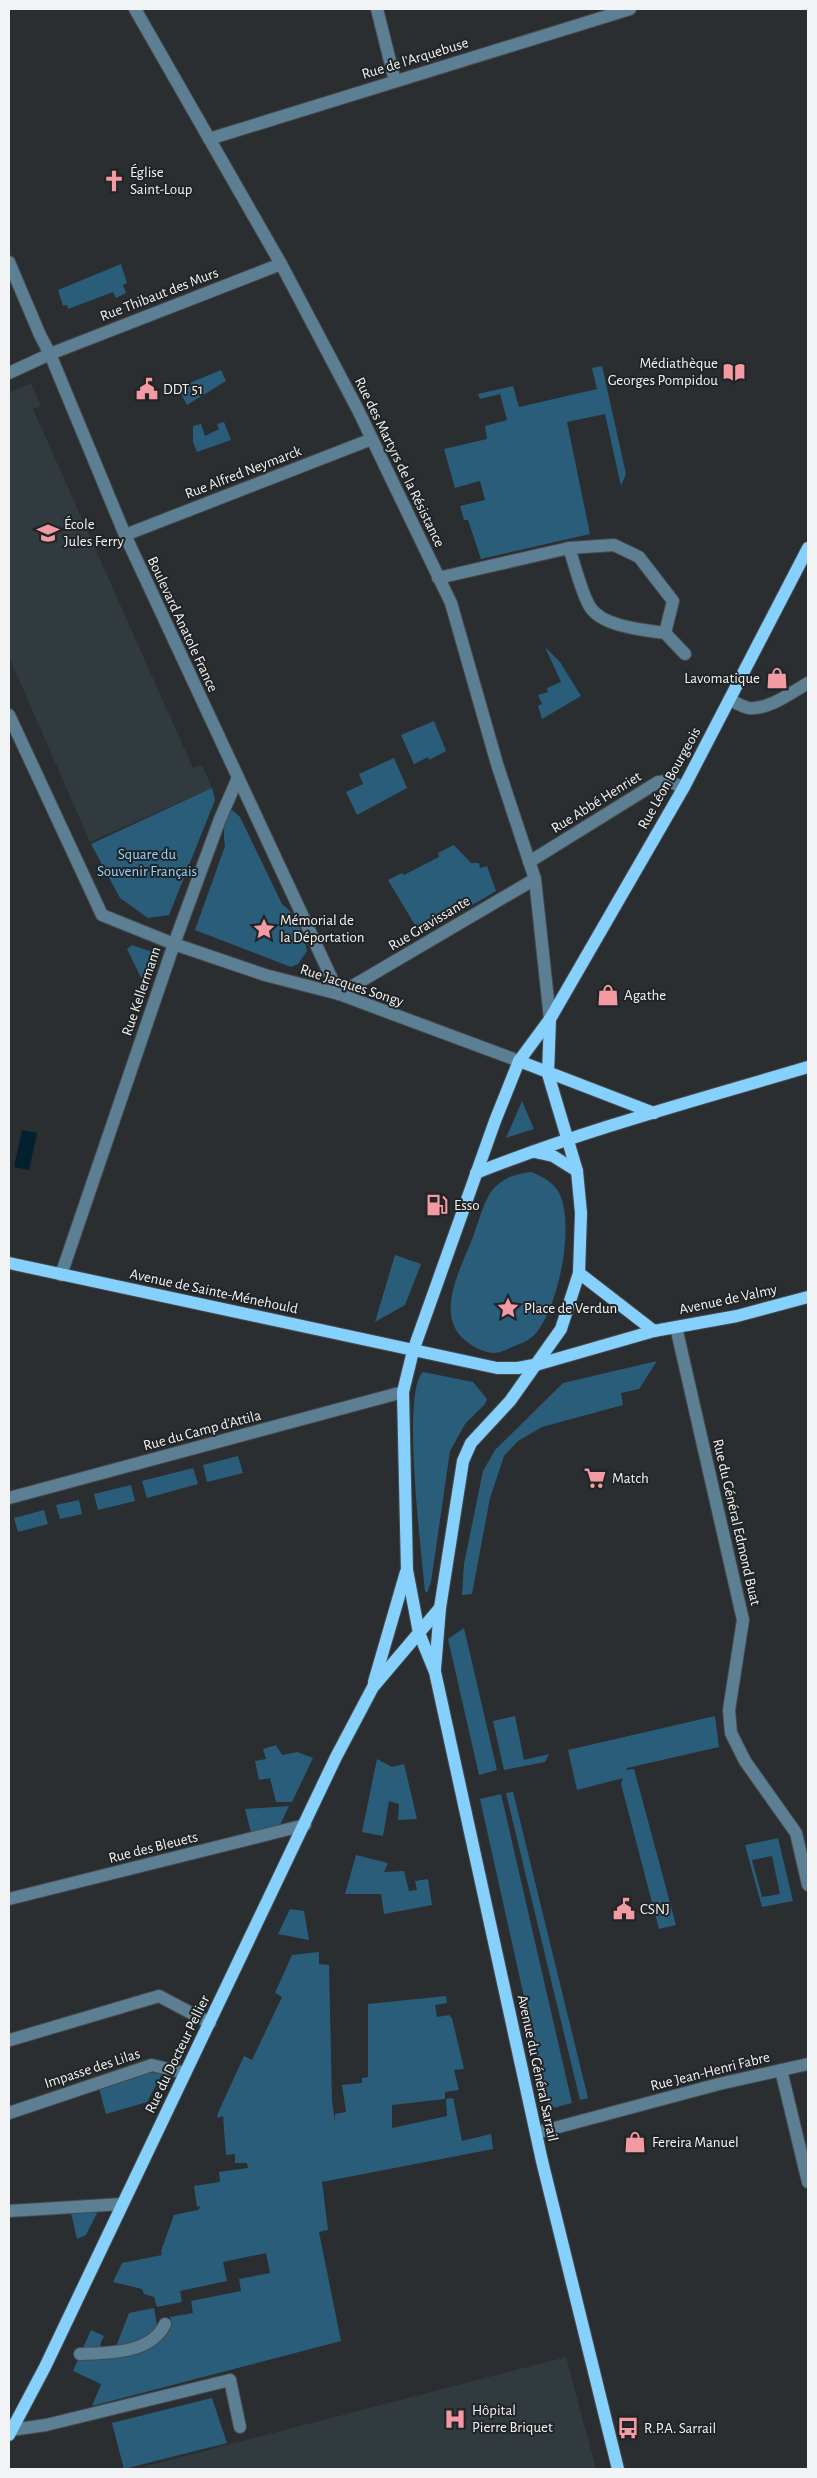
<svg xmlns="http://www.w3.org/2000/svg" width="817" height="2478" font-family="'Alegreya Sans',sans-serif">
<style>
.built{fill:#313a3f}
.green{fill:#2a5d7a;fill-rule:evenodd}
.water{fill:#032030}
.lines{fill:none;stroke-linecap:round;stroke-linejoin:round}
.minor-casing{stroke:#474a4b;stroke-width:14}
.major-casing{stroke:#474a4b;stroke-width:14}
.minor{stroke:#5c7f94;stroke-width:12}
.major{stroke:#86d0fd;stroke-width:12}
.labels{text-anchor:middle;stroke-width:4;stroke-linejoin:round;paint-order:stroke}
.street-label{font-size:15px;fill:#f1f3f4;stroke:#212426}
.poi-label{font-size:15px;fill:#f1f3f4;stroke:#212426;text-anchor:start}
.park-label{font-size:15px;fill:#91d2fb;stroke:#212426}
</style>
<rect width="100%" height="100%" fill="#2b2e30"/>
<!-- built -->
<g class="built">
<path d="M31 383 41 406 33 409 193 768 202 765 212 788 90 842 9 657V393Z"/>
<path d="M566 2357 596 2469H135L300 2426Z"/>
</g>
<!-- green -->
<g class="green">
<path d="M121 264 127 283 123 285 126 293 116 298 113 292 68 309 67 305 63 306 58 290Z"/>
<path d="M602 366 626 474 621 486 605 414 567 422 590 534 481 559 468 520H464L460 506 485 500 480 481 455 488 444 449 487 439 485 426 507 420 500 394 480 399 478 394 513 386 519 407 597 389 592 368Z"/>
<path d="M221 370 226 381 187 405 178 388Z"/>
<path d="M224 422 231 440 197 452 193 442V426L201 424 205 436 219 429 217 424Z"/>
<path d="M545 647 560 662 581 696 542 719 538 706 542 704 538 695 548 692 547 688 561 682Z"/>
<path d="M434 721 446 751 429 760 428 757 414 764 401 735Z"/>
<path d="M394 758 407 788 357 815 346 792 363 784 359 774Z"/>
<path d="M212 788 215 800 169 915 148 918 120 898 91 844Z"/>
<path d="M232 810 240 817 282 904C296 914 304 934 307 951L298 964 291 967 195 930 225 846C223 834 223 820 232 810Z"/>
<path d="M454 845 471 863H479L480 868 487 866 496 891 421 935 388 880 402 873 404 875 439 857 438 853Z"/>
<path d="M132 945 158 954 146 988 127 949Z"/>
<path d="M522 1101 534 1129 506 1138Z"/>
<path d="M531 1172C541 1176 552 1181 558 1191 576 1222 559 1304 537 1332 531 1340 520 1344 512 1347 506 1350 499 1353 494 1353 483 1352 475 1348 466 1341 433 1316 462 1266 473 1237 478 1224 485 1197 494 1188 505 1177 515 1174 531 1172Z"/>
<path d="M395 1255 421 1264 405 1305 375 1322Z"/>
<path d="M657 1361 639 1389 621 1393 623 1405 542 1427 518 1441 504 1456 490 1498 472 1594 462 1595 464 1564 483 1471 495 1450 563 1383Z"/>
<path d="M423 1372 473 1382 487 1399 485 1404 465 1424 450 1451 431 1582 427 1593 425 1591C422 1556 401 1392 423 1372Z"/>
<path d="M238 1456 243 1473 207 1482 203 1465Z"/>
<path d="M193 1468 198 1484 147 1498 142 1481Z"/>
<path d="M131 1485 135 1501 98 1510 94 1494Z"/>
<path d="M79 1500 82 1514 60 1519 56 1505Z"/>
<path d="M44 1510 48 1524 18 1532 14 1518Z"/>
<path d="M464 1628 497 1770 479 1775 448 1639Z"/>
<path d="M515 1716 524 1760 549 1754 545 1762 504 1770 493 1721Z"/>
<path d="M715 1716 719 1747 627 1768 626 1770 634 1769 676 1925 659 1929 621 1784 623 1778 577 1790 568 1750Z"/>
<path d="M276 1745 282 1755 297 1752 313 1758 292 1802H276L270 1778 259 1780 255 1761 266 1759 263 1749Z"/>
<path d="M377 1759 392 1767 404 1764 417 1819 398 1820 399 1804 389 1801 383 1836 362 1832Z"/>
<path d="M513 1792 588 2098 580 2100 506 1793Z"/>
<path d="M501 1794 572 2103 549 2109 480 1799Z"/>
<path d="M289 1806 280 1825 251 1832 245 1809Z"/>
<path d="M778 1838 793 1901 762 1907 745 1845ZM772 1856 780 1894 762 1897 752 1860Z"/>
<path d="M356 1855 388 1863 384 1872 404 1871 409 1891 417 1890 415 1881 428 1879 432 1905 384 1914 381 1894H345Z"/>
<path d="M290 1909 304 1911 309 1940 278 1934Z"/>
<path d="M319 1952V1964L329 1965 332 2101 335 2122V2114L346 2112 342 2085 362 2083V2078L368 2077V2004L446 1996 447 2003 435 2005 437 2017 449 2015 452 2018 464 2069 454 2070 459 2090 445 2092V2099L392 2105V2128L447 2116 446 2099 453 2098 462 2141 491 2134 493 2149 322 2182 328 2230 319 2232 341 2341 92 2406 101 2384 73 2371 91 2330 104 2336 100 2345 114 2352 129 2313 154 2308 157 2325 171 2323 170 2317 193 2313 191 2301 241 2291 239 2279 270 2273 266 2253 223 2262 227 2281 180 2291 182 2302 157 2307 154 2297 144 2294 142 2289 113 2282 122 2263 162 2255 161 2251 174 2215 198 2210 201 2206 197 2207 194 2186 220 2182 219 2172 248 2168 247 2163H235V2154L226 2155 223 2116 217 2118 218 2113 244 2056 252 2060 282 1997 275 1993 292 1955Z"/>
<path d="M163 2072 147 2102 106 2114 99 2088 146 2073Z"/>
<path d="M99 2209 86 2235 77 2239 71 2213Z"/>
<path d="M212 2398 227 2443 124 2469 112 2423Z"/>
</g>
<!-- water -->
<path class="water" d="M22 1130 37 1133 29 1170 14 1167Z"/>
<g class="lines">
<!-- minor casing -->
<g class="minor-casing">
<g id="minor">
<path d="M135 9 281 264 358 410 451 603 497 764 535 879 550 1019"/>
<path d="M377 9 395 81"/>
<path d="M209 139 630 9"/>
<path d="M9 262 40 335 50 354 125 535 339 994"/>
<path d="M9 373 50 354 281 264"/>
<path d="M125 535 372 439"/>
<path d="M569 548 614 545 639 557 673 601 665 633"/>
<path d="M438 578 569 548C575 565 581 592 590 607 603 627 644 630 665 633L685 654"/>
<path d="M731 700C736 703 743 707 749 708 769 710 792 692 808 683"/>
<path d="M9 715 102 915 174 944 265 975 339 994 519 1061"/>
<path d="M529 862 658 782 667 781 684 787"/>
<path d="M339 994 535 879"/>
<path d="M61 1275 174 944 220 819 237 780"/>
<path d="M676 1327 743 1620 729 1710 731 1733 745 1761 796 1833 808 1885"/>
<path d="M9 1498 403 1392"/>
<path d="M9 1899 305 1825"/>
<path d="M10 2040 159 1996 210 2023"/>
<path d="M781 2070 808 2182"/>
<path d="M9 2113 152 2065 185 2073"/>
<path d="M536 2133 719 2084 808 2064"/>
<path d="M9 2211 122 2204"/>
<path d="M80 2354C108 2353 151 2354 165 2324"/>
<path d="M11 2430 46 2425 230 2380 240 2427"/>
</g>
</g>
<!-- major casing -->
<g class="major-casing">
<g id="major">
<path d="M519 1061 654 1113"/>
<path d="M535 1152 553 1156 577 1171"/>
<path d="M476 1173C584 1130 697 1100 808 1067"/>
<path d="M9 1263 497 1368H518L539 1364 654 1331 737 1316 808 1297"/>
<path d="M579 1273 654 1331"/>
<path d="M435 1669 440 1608 463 1461 471 1443 510 1401 561 1329 579 1273 581 1213 577 1171 548 1074 550 1019"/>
<path d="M374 1682 406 1572"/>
<path d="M9 2435 45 2367 336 1757 373 1687 440 1608"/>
<path d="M618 2469 542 2161 435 1672 419 1633 407 1570 403 1392 413 1351 495 1121 519 1061 550 1019 684 787 808 548"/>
</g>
</g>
<!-- minor -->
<use href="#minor" class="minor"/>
<!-- major -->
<use href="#major" class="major"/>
</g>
<!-- icons -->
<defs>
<g id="church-bare" transform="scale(1.725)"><path d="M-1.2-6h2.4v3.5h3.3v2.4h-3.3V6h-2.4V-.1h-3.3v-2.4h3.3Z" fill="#f49aa3" stroke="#212426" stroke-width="2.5" paint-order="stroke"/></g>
<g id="library-bare" transform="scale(1.725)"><path d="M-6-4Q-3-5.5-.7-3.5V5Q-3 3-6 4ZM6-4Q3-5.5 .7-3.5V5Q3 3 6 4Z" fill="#f49aa3" stroke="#212426" stroke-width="2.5" paint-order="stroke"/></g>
<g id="civic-bare" transform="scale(1.725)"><path d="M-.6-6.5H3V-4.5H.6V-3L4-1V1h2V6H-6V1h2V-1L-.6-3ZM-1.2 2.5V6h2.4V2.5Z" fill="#f49aa3" stroke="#212426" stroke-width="2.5" paint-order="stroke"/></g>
<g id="school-bare" transform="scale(1.725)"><path d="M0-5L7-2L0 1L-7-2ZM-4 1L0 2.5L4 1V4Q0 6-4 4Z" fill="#f49aa3" stroke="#212426" stroke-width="2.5" paint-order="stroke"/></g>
<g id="shop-bare" transform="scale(1.725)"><path d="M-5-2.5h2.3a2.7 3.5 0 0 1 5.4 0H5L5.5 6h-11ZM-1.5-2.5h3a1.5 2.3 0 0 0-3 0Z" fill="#f49aa3" stroke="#212426" stroke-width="2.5" paint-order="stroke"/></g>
<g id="sight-bare" transform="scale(1.725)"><path d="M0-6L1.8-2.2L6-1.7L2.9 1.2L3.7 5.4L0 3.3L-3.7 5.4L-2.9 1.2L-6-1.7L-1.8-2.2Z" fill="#f49aa3" stroke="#212426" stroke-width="2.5" paint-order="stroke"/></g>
<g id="fuel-bare" transform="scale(1.725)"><path d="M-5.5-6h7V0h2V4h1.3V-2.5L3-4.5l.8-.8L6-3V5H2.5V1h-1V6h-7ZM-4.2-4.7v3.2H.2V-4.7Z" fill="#f49aa3" stroke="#212426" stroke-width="2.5" paint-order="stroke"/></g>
<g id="supermarket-bare" transform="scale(1.725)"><path d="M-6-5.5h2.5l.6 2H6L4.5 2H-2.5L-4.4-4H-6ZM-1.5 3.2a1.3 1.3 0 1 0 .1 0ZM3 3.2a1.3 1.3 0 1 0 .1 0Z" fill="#f49aa3" stroke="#212426" stroke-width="2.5" paint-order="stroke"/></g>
<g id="hospital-bare" transform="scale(1.725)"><path d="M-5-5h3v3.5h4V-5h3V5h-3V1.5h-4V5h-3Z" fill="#f49aa3" stroke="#212426" stroke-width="2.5" paint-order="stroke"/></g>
<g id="bus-bare" transform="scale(1.725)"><path d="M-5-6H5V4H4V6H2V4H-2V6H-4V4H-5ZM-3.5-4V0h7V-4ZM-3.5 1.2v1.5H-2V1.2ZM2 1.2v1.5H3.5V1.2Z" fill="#f49aa3" stroke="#212426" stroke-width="2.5" paint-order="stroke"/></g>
</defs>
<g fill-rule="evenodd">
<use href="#church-bare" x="114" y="181"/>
<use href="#library-bare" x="734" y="372"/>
<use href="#civic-bare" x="147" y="389"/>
<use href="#school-bare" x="48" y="533"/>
<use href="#shop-bare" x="777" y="678"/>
<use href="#sight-bare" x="264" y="929"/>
<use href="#shop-bare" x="608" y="995"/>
<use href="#fuel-bare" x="437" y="1205"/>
<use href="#sight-bare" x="508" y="1308"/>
<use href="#supermarket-bare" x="595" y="1478"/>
<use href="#civic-bare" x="624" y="1909"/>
<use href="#shop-bare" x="635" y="2142"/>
<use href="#hospital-bare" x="455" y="2419"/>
<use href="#bus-bare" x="628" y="2428"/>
</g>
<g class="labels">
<!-- street labels -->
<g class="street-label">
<text transform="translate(415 58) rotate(-17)" y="5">Rue de l'Arquebuse</text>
<text transform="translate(159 294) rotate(-21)" y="5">Rue Thibaut des Murs</text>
<text transform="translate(400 462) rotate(64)" y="5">Rue des Martyrs de la Résistance</text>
<text transform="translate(243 472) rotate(-21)" y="5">Rue Alfred Neymarck</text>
<text transform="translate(183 624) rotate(65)" y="5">Boulevard Anatole France</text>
<text transform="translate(669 778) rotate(-61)" y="5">Rue Léon Bourgeois</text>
<text transform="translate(596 802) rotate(-32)" y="5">Rue Abbé Henriet</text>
<text transform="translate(429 923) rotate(-31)" y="5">Rue Gravissante</text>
<text transform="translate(352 985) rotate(18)" y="5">Rue Jacques Songy</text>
<text transform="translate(141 991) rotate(-71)" y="5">Rue Kellermann</text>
<text transform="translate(214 1291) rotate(12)" y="5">Avenue de Sainte-Ménehould</text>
<text transform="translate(728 1299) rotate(-12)" y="5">Avenue de Valmy</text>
<text transform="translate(202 1430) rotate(-15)" y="5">Rue du Camp d'Attila</text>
<text transform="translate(737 1522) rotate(77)" y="5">Rue du Général Edmond Buat</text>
<text transform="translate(153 1847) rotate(-14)" y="5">Rue des Bleuets</text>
<text transform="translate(177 2054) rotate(-64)" y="5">Rue du Docteur Pellier</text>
<text transform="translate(92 2068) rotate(-18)" y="5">Impasse des Lilas</text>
<text transform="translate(538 2068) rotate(78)" y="5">Avenue du Général Sarrail</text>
<text transform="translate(710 2071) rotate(-14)" y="5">Rue Jean-Henri Fabre</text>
</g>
<!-- poi labels -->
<g class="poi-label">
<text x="130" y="177">Église<tspan x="130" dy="17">Saint-Loup</tspan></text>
<text x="718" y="368" text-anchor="end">Médiathèque<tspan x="718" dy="17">Georges Pompidou</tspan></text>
<text x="163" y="394">DDT 51</text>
<text x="64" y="529">École<tspan x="64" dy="17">Jules Ferry</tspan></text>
<text x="760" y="683" text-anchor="end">Lavomatique</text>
<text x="280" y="925">Mémorial de<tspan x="280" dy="17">la Déportation</tspan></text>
<text x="624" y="1000">Agathe</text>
<text x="454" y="1210">Esso</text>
<text x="524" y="1313">Place de Verdun</text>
<text x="612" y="1483">Match</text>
<text x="640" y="1914">CSNJ</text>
<text x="652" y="2147">Fereira Manuel</text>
<text x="472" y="2415">Hôpital<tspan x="472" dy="17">Pierre Briquet</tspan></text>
<text x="644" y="2433">R.P.A. Sarrail</text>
</g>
<!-- park labels -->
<g class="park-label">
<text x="147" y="859">Square du<tspan x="147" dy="17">Souvenir Français</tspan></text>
</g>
</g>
<!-- border -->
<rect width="817" height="2478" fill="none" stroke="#f1f3f4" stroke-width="20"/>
</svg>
